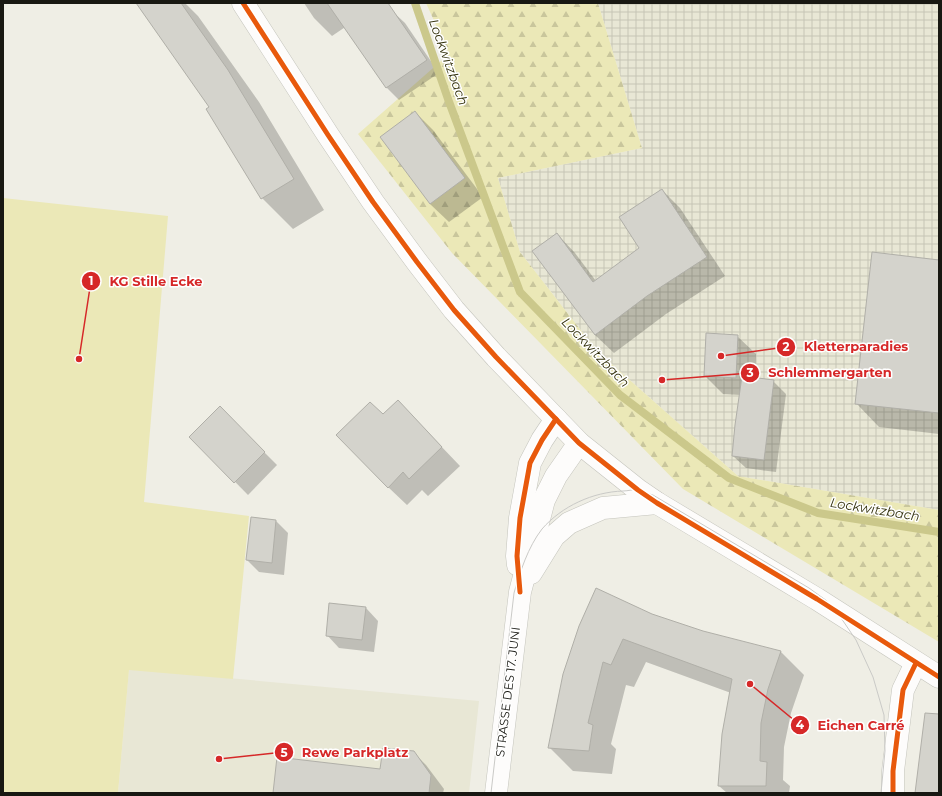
<svg xmlns="http://www.w3.org/2000/svg" width="942" height="796" font-family="Montserrat,sans-serif">
<style>
.built{fill:#e8e7d5}
.industrial{fill:url(#industrial-grid)}
.forest{fill:url(#forest-firs)}
.green{fill:#ebe8b7}
.shadow{fill:#0003}
.lines{fill:none;stroke-linecap:round;stroke-linejoin:round}
.stream{stroke:#cbc88b;stroke-width:8}
.building{fill:#d4d3cc;stroke:#b0afa8}
.street-casing{stroke:#c4c4bc;stroke-width:23}
.secondary-casing{stroke:#c4c4bc;stroke-width:23}
.street{stroke:#fdfcfb;stroke-width:22}
.secondary{stroke:#fdfcfb;stroke-width:22}
.tram{stroke:#cacac7;stroke-width:1}
.cycleway-casing{stroke:#fff;stroke-width:8}
.cycleway{stroke:#e8590c;stroke-width:5}
.labels{text-anchor:middle;stroke-width:3;stroke-linejoin:round;paint-order:stroke}
.street-label{font-size:12px;fill:#181812;stroke:#fff}
.water-label{font-size:13px;font-style:italic;fill:#35330e;stroke:#fff}
.leader{fill:none;stroke:#d62828;stroke-width:1.5}
.callout-dot{fill:#d62828;stroke:#fff;stroke-width:1.5}
.mark-label{font-size:12px;text-anchor:middle;font-weight:bold;fill:#fff}
.callout-label{font-size:13px;text-anchor:middle;font-weight:bold;fill:#d62828;stroke:#fff;stroke-width:3;stroke-linejoin:round;paint-order:stroke}
</style>
<defs>
<pattern id="industrial-grid" width="8" height="8" patternUnits="userSpaceOnUse"><rect width="8" height="8" fill="#e8e7d5"/><path d="M0 4h8M4 0v8" fill="none" stroke="#c6c5b6"/></pattern>
<pattern id="forest-firs" width="22" height="20" patternUnits="userSpaceOnUse"><rect width="22" height="20" fill="#ebe8b7"/><path d="M5 1l3.5 6h-7zM16 11l3.5 6h-7z" fill="#c9c69c"/></pattern>
</defs>
<rect width="100%" height="100%" fill="#efeee5"/>
<!-- built -->
<path class="built" d="M129 669 479 701 469 793H118Z"/>
<!-- industrial -->
<path class="industrial" d="M598 3H939V510L738 476 597 351 520 252 498 178 642 148Z"/>
<!-- forest -->
<path class="forest" d="M426 3H598L642 148 498 178 520 252 597 351 738 476 939 510V642L683 489 452 253 358 134 449 54Z"/>
<!-- green -->
<path class="green" d="M3 198 168 216 144 502 249 516 233 679 129 670 118 793H3Z"/>
<!-- shadow -->
<g class="shadow">
<path d="M143 3H185L198 16 259 102 324 210 293 229 262 198 211 108Z"/>
<path d="M304 3H351L360 17 332 36 314 18Z"/>
<path d="M392 11 405 23 439 73 399 100 387 88 352 38Z"/>
<path d="M415 112 433 130 483 197 449 222 430 204Z"/>
<path d="M662 190 680 208 725 276 666 314 614 353 595 335 557 234 575 253 596 281 640 248Z"/>
<path d="M939 261V434L879 427 856 403Z"/>
<path d="M737 336 756 354 755 379 773 381 786 394 776 472 746 468 733 456 741 395 723 394 705 376Z"/>
<path d="M220 408 277 465 248 495 191 437Z"/>
<path d="M383 416 416 420 460 466 428 496 422 490 407 505 388 487Z"/>
<path d="M276 521 288 533 284 575 259 572 247 560Z"/>
<path d="M366 608 378 621 374 652 339 648 327 635Z"/>
<path d="M652 615 702 632 781 652 804 675 791 713 784 747 783 780 790 786 789 793H727L719 786 731 693 646 662 634 687 626 685 611 744 616 749 612 774 573 771 549 747 564 674Z"/>
<path d="M413 752 426 765 444 789 443 793H274L381 770Z"/>
</g>
<g class="lines">
<!-- stream -->
<path class="stream" d="M415 3 448 99 520 292 620 395 729 478 818 513 939 532"/>
</g>
<!-- building -->
<g class="building">
<path d="M136 3H181L228 70 294 179 261 199 206 109 209 107Z"/>
<path d="M327 3H388L427 60 386 88Z"/>
<path d="M415 111 465 178 430 204 380 137Z"/>
<path d="M662 189 707 257 647 296 595 335 532 251 557 233 593 282 639 248 619 217Z"/>
<path d="M872 252 939 260V413L855 404Z"/>
<path d="M706 333 738 335 736 378 704 376Z"/>
<path d="M742 376 774 380 764 460 732 456 735 425Z"/>
<path d="M398 400 442 447 409 479 403 472 388 488 336 435 370 402 383 414Z"/>
<path d="M220 406 265 452 234 483 189 437Z"/>
<path d="M251 517 276 520 272 563 246 560Z"/>
<path d="M596 588 652 614 703 631 781 651 768 689 761 723 760 761 767 762 766 786H718L722 734 732 679 623 639 611 665 603 662 588 723 593 725 589 751 548 748 563 674 579 626Z"/>
<path d="M329 603 366 607 362 640 326 636Z"/>
<path d="M925 713 939 714V793H915Z"/>
<path d="M383 748 414 751 431 775 429 793H273L277 757 380 769Z"/>
</g>
<g class="lines">
<!-- street casing -->
<g class="street-casing">
<path id="street" d="M893 793V771L903 690 916 663"/>
</g>
<!-- secondary casing -->
<g class="secondary-casing">
<g id="secondary">
<path d="M243 3 328 135 373 202 417 262 454 310 496 357 579 443 638 490 657 503 817 599 939 677"/>
<path d="M518 565 517 556 520 518 530 463 542 440 556 419"/>
<path d="M531 573 554 536 569 523 603 508 657 503"/>
<path d="M496 793 520 592 544 500 556 476 579 443"/>
</g>
</g>
<!-- street -->
<use href="#street" class="street"/>
<!-- secondary -->
<use href="#secondary" class="secondary"/>
<!-- tram -->
<path class="tram" d="M491 793 514 593C520 572 528 547 542 529 562 506 593 492 623 491 628 491 634 489 638 490 643 491 648 494 653 495L809 588 827 601 837 612 856 640 873 677 884 715 885 751 881 793"/>
<!-- cycleway casing -->
<g class="cycleway-casing">
<g id="cycleway">
<path d="M243 3 328 135 373 202 417 262 454 310 496 357 579 443 638 490 657 503 817 599 939 677"/>
<path d="M520 592 517 556 520 518 530 463 542 440 556 419"/>
<path d="M893 793V771L903 690 916 663"/>
</g>
</g>
<!-- cycleway -->
<use href="#cycleway" class="cycleway"/>
</g>
<g class="labels">
<!-- street labels -->
<g class="street-label">
<text transform="translate(508 692) rotate(-83)" y="4">STRASSE DES 17. JUNI</text>
</g>
<!-- water labels -->
<g class="water-label">
<text transform="translate(449 62) rotate(70)" y="5">Lockwitzbach</text>
<text transform="translate(596 352) rotate(46)" y="5">Lockwitzbach</text>
<text transform="translate(875 509) rotate(9)" y="5">Lockwitzbach</text>
</g>
</g>
<!-- callouts -->
<path class="leader" d="M79 359L91 281M721 356L786 347M662 380L750 373M750 684L800 725M219 759L284 752"/>
<g class="callout-dot">
<circle cx="79" cy="359" r="4"/>
<circle cx="721" cy="356" r="4"/>
<circle cx="662" cy="380" r="4"/>
<circle cx="750" cy="684" r="4"/>
<circle cx="219" cy="759" r="4"/>
<circle cx="91" cy="281" r="10"/>
<circle cx="786" cy="347" r="10"/>
<circle cx="750" cy="373" r="10"/>
<circle cx="800" cy="725" r="10"/>
<circle cx="284" cy="752" r="10"/>
</g>
<g class="mark-label">
<text x="91" y="285">1</text>
<text x="786" y="351">2</text>
<text x="750" y="377">3</text>
<text x="800" y="729">4</text>
<text x="284" y="757">5</text>
</g>
<g class="callout-label">
<text x="156" y="286">KG Stille Ecke</text>
<text x="856" y="351">Kletterparadies</text>
<text x="830" y="377">Schlemmergarten</text>
<text x="861" y="730">Eichen Carré</text>
<text x="355" y="757">Rewe Parkplatz</text>
</g>
<!-- border -->
<rect width="942" height="796" fill="none" stroke="#181812" stroke-width="8"/>
</svg>
